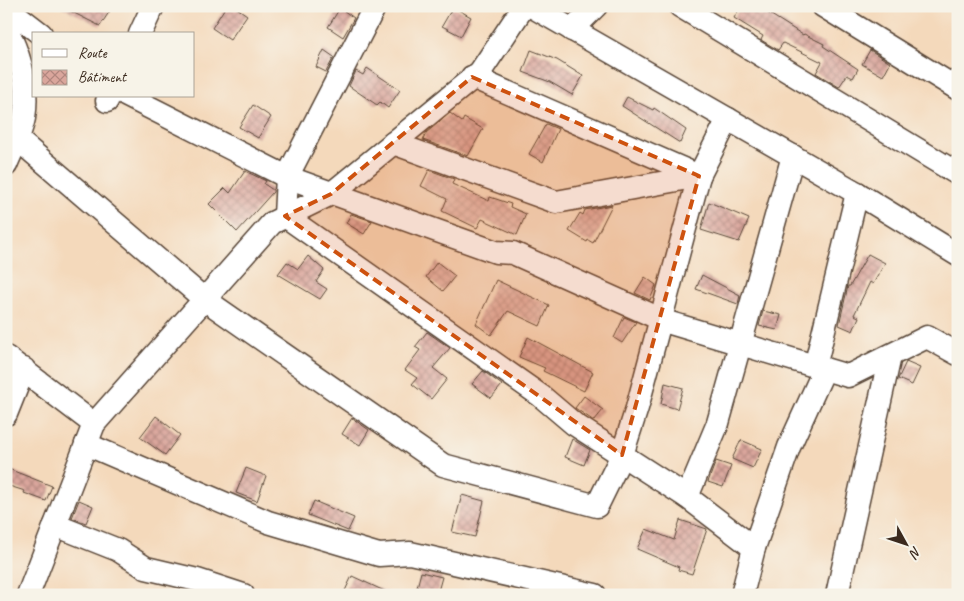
<svg xmlns="http://www.w3.org/2000/svg" width="964" height="601" font-family="Caveat,sans-serif">
<style>
.building{fill:url(#building-cross-hatch)}
.lines{fill:none;stroke-linecap:round;stroke-linejoin:round}
.minor-casing{stroke:#574436;stroke-width:25}
.minor{stroke:#fff;stroke-width:22}
.marked{fill:#ce520f;fill-opacity:0.2;stroke:#ce520f;stroke-width:4;stroke-dasharray:10 6;stroke-linejoin:round}
</style>
<defs>
<pattern id="building-cross-hatch" width="8" height="8" patternUnits="userSpaceOnUse" patternTransform="scale(1.25)"><rect width="8" height="8" fill="#daa69c"/><path d="M0 0l8 8M0 8l8-8" fill="none" stroke="#b2877f"/></pattern>
</defs>
<rect width="100%" height="100%" fill="#f7f3e8"/>
<filter id="ink" filterUnits="userSpaceOnUse"><feTurbulence type="fractalNoise" baseFrequency=".02" numOctaves="2"/><feDisplacementMap in="SourceGraphic" scale="10" xChannelSelector="R" yChannelSelector="G"/><feConvolveMatrix kernelMatrix="1 2 1 2 8 2 1 2 1" color-interpolation-filters="sRGB"/></filter>
<filter id="wash" filterUnits="userSpaceOnUse"><feTurbulence type="fractalNoise" baseFrequency=".0096" numOctaves="4" result="noise"/><feDisplacementMap in="SourceGraphic" scale="20" xChannelSelector="R" yChannelSelector="G"/><feGaussianBlur stdDeviation="1.12" result="paint"/><feColorMatrix in="noise" values="0 0 0 0 0 0 0 0 0 0 0 0 0 0 0 0 0 1.4 0 .05"/><feComposite in="paint" operator="in"/></filter>
<g filter="url(#wash)">
<rect width="100%" height="100%" fill="#f4d9bb"/>
<g id="blocks">
<!-- building -->
<g class="building">
<path d="M60 6H113L100 26Z"/>
<path d="M226 6H234L247 15 230 40 212 28Z"/>
<path d="M741 6H757L803 35 804 34 824 44 823 46 858 69 853 78 847 75 839 87 816 73 822 62 783 43 778 50 761 40 763 36 734 18Z"/>
<path d="M453 7 471 17 461 36 442 26Z"/>
<path d="M340 8 354 18 343 37 328 27Z"/>
<path d="M324 50 334 57 326 72 316 67Z"/>
<path d="M531 50 557 60 583 76 572 95 550 82 523 72Z"/>
<path d="M870 50 890 63 883 76 862 64Z"/>
<path d="M367 68 400 90 388 108 380 102 377 105 349 86 356 71 363 75Z"/>
<path d="M627 97 653 110 654 108 686 130 680 143 622 106Z"/>
<path d="M253 105 271 117 258 138 239 127Z"/>
<path d="M450 113 462 122 464 118 483 129 468 156 423 140 426 133Z"/>
<path d="M546 124 558 129 543 162 529 154Z"/>
<path d="M429 170 454 179 452 184 489 201 490 197 511 204 510 207 526 214 517 235 482 219 477 228 442 211 447 199 421 186Z"/>
<path d="M245 171 266 181 264 184 273 190V192L237 232 209 204 225 188 230 193Z"/>
<path d="M709 202 749 219 739 242 701 230Z"/>
<path d="M612 205 593 243 588 240 587 242 569 231 580 213 583 215 585 210Z"/>
<path d="M351 214 372 221 364 234 346 223Z"/>
<path d="M868 254 885 263 873 284 870 282 854 315 859 317 853 331 839 325 848 286H850Z"/>
<path d="M308 256 324 270 316 282 327 289 320 299 278 274 287 262 298 269Z"/>
<path d="M437 262 455 276 443 291 426 277Z"/>
<path d="M702 275 740 295 738 304 696 289Z"/>
<path d="M645 277 656 285 650 300 635 293Z"/>
<path d="M496 280 549 305 540 326 508 311 491 335 476 324Z"/>
<path d="M763 311 781 315 777 330 759 326Z"/>
<path d="M624 317 636 322 622 343 614 338Z"/>
<path d="M427 332 450 348 433 368 447 379 431 399 412 384 417 378 405 370 420 350 415 347Z"/>
<path d="M528 337 593 372 584 391 543 371 545 368 519 357Z"/>
<path d="M906 362 920 368 912 385 898 379Z"/>
<path d="M483 371 502 385 491 398 472 384Z"/>
<path d="M665 383 683 388 677 409 661 404Z"/>
<path d="M584 396 603 410 594 421 575 408Z"/>
<path d="M156 416 180 435 165 455 140 437Z"/>
<path d="M352 418 369 430 360 445 342 434Z"/>
<path d="M572 439 590 450 584 465 565 457Z"/>
<path d="M741 440 762 449 753 468 732 459Z"/>
<path d="M716 461 731 466 723 487 708 482Z"/>
<path d="M6 468 52 486 46 501 24 493 25 491 6 485Z"/>
<path d="M246 468 266 476 257 501 236 493Z"/>
<path d="M462 495 484 501 475 537 452 532Z"/>
<path d="M79 500 93 506 86 523 72 518Z"/>
<path d="M314 501 354 518 348 531 308 515Z"/>
<path d="M680 520 707 529 692 574 678 570 679 567 637 549 646 529 674 540Z"/>
<path d="M421 572 442 577 437 595H415Z"/>
<path d="M352 576 393 595H343Z"/>
</g>
</g>
</g>
<g filter="url(#ink)">
<use href="#blocks" fill-opacity="0" stroke="#574436" stroke-width="1"/>
<g class="lines">
<!-- minor casing -->
<g class="minor-casing">
<g id="minor">
<path d="M375 6 287 177 285 216 541 396 574 424 687 497 718 423 793 156"/>
<path d="M531 6 857 193 958 255"/>
<path d="M680 6 958 174"/>
<path d="M823 6 958 89"/>
<path d="M6 7 41 34"/>
<path d="M6 28C20 55 29 87 24 118 21 134 12 150 6 165"/>
<path d="M572 30 596 6"/>
<path d="M140 34 153 6"/>
<path d="M127 96 287 177 496 252 513 253 667 322 848 376 927 337 958 354"/>
<path d="M107 101 109 96"/>
<path d="M393 143 556 202 699 176 728 119"/>
<path d="M6 146 16 138 204 299 443 465 597 506 622 455 637 408 699 176 472 77"/>
<path d="M6 357 94 424"/>
<path d="M815 367 857 193"/>
<path d="M6 414 24 369"/>
<path d="M86 444 268 522 379 555 410 553 595 595"/>
<path d="M687 497 754 548"/>
<path d="M55 525 118 550 146 568 197 580 243 595"/>
<path d="M28 595 94 424 272 223 331 194 480 72 524 6"/>
<path d="M742 595 754 548 789 447 824 370"/>
<path d="M837 595 890 356"/>
</g>
</g>
<!-- minor -->
<use href="#minor" class="minor"/>
</g>
</g>
<!-- marked area -->
<path class="marked" d="M472 77 699 176 622 455 285 216 331 194Z"/>
<!-- margin -->
<rect width="964" height="601" fill="none" stroke="#f7f3e8" stroke-width="25"/>
<!-- legend -->
<rect x="32" y="32" width="162" height="65" fill="#f7f3e8" stroke="#aca397"/>
<rect x="42" y="49" width="25" height="8" fill="#ffffff" stroke="#aca397"/>
<text x="78" y="58" font-size="15" fill="#3b2a1e">Route</text>
<rect x="42" y="70" width="25" height="15" fill="url(#building-cross-hatch)" stroke="#aca397"/>
<text x="78" y="82" font-size="15" fill="#3b2a1e">Bâtiment</text>
<!-- north arrow -->
<g transform="translate(906 544) rotate(130)" stroke="#f7f3e8" stroke-width="4" paint-order="stroke">
<path d="M0-4L9 19L0 12L-9 19Z" fill="#3b2a1e"/>
<text y="-8" font-size="14" font-weight="bold" text-anchor="middle" fill="#3b2a1e">N</text>
</g>
</svg>
